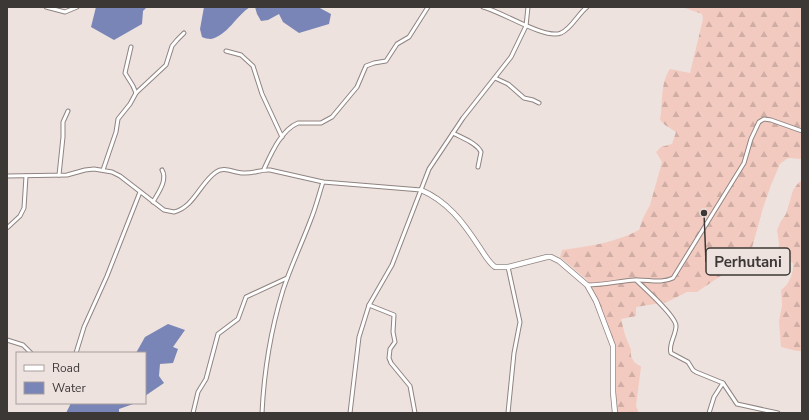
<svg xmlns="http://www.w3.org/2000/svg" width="809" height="420" font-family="'Nunito Sans',sans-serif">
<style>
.forest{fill:url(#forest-firs)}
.water{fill:#7985b6}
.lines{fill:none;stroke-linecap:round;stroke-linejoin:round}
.street-casing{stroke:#8f8481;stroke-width:5}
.secondary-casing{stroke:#8f8481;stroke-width:6}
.street{stroke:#fff;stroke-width:3}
.secondary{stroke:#fff;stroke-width:4.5}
.leader{fill:none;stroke:#3c3836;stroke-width:1.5}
.callout-dot{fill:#3c3836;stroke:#eee2df;stroke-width:1.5}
.callout{fill:#eee2df;stroke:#3c3836;stroke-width:1.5}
.callout-label{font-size:15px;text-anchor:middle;font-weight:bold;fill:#3c3836}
</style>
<defs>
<pattern id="forest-firs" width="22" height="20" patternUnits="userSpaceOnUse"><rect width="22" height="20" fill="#f3cabf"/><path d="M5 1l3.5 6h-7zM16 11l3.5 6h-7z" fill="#d1aea5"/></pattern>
</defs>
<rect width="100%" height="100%" fill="#eee2df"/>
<!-- forest -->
<g class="forest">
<path d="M682 7H802V40L801 48 802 49V159L788 158 780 164 771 185 763 208 750 255 732 253 725 273 697 292H687L667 302 636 307V316L621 319 625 335 631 350V356L634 362 641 367 636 406 639 413H617L615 392V347L592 288 586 279 560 257 562 250C590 246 614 243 639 230L643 218 650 205 662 162 656 152 661 147 672 144 676 132 665 125 660 120C663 104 660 83 670 69L690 73 703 19 702 14Z"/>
<path d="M802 180V351H797L781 347 779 322 782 305 781 290C789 285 794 272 793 263L778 255 779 243 777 230 781 221 786 214 793 190 799 182Z"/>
</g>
<!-- water -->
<g class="water">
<path d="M96 7H147L143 11 142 24 114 40 91 27Z"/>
<path d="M204 7H250C237 15 227 36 211 39 208 39 204 38 202 37L200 29Z"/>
<path d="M255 7H318L331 14 329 24 299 33 283 22 279 14 268 20 261 21 257 14Z"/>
<path d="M168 324 185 330 173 347 178 349 173 363 160 364 159 376 164 383 145 396V353H136L145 337Z"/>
<path d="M71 403H136L119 409V413H66Z"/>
</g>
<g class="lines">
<!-- street casing -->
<g class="street-casing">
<g id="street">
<path d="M46 7 65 12 77 7"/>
<path d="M483 7C501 11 545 40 561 33 571 29 578 14 587 7"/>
<path d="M131 47 125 73 133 86 136 93"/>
<path d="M226 51 241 55 253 66 262 94 282 137"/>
<path d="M495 78 508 84 524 98 533 100 539 103"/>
<path d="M453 133C462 138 477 143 481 152L478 167"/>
<path d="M264 169C271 154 281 130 298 123H321L332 117 357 87 366 66 374 63 386 61 397 44 409 37 428 7"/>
<path d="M103 170 116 132 118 119 130 104 136 93 166 65 172 46 177 40 184 33"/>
<path d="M59 175 63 137V122L68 111"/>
<path d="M7 176 67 175 85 170 94 169 112 172 120 176 164 210 174 212C194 207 200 183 216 172 224 166 234 173 243 173 253 174 261 169 270 170L323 182 421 190"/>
<path d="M153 202C158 193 168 180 162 170"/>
<path d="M7 228 20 216 24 208 26 176"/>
<path d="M636 280C644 288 676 316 676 326 676 335 668 345 671 353L688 362 693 370 696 372 723 383 737 404 778 413"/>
<path d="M587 285C604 285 619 281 635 280 647 279 661 284 673 278L744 163 751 139 759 122 764 119 771 120 802 131"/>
<path d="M369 305 394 315 393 332 395 342 390 349 389 358 391 363 410 386 415 413"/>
<path d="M7 340 23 345 31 353"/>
<path d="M76 353 84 327 107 276 140 192"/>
<path d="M193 413 198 392 206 379 218 334 238 319 246 297 287 278"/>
<path d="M262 413C264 372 271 329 283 290 291 266 302 243 311 219 316 207 319 194 323 182"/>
<path d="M350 413 359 337 369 305 392 265 429 169 463 118 511 57 526 26 528 7"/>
<path d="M508 413 514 353 520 322 508 267"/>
<path d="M709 413 714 397 723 383"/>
</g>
</g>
<!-- secondary casing -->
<g class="secondary-casing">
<path id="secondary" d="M421 190C447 201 463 222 478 245 483 252 488 262 495 267H508L547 257H551L559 261 587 285 596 301 613 346V392L615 413"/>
</g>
<!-- street -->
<use href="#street" class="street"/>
<!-- secondary -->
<use href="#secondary" class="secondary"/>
</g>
<!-- callouts -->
<path class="leader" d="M704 213L706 262"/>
<circle class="callout-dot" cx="704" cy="213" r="4"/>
<rect class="callout" x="706" y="248" width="84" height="27" rx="4"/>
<g class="callout-label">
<text x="748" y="267">Perhutani</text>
</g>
<!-- border -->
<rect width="809" height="420" fill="none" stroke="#3c3836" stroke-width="16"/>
<!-- legend -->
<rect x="16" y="352" width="130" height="52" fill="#eee2df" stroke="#a79e9b"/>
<rect x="24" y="365" width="20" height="6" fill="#ffffff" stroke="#a79e9b"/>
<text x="52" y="372" font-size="12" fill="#3c3836">Road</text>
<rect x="24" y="382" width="20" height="12" fill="#7985b6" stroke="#a79e9b"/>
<text x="52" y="392" font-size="12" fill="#3c3836">Water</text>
</svg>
